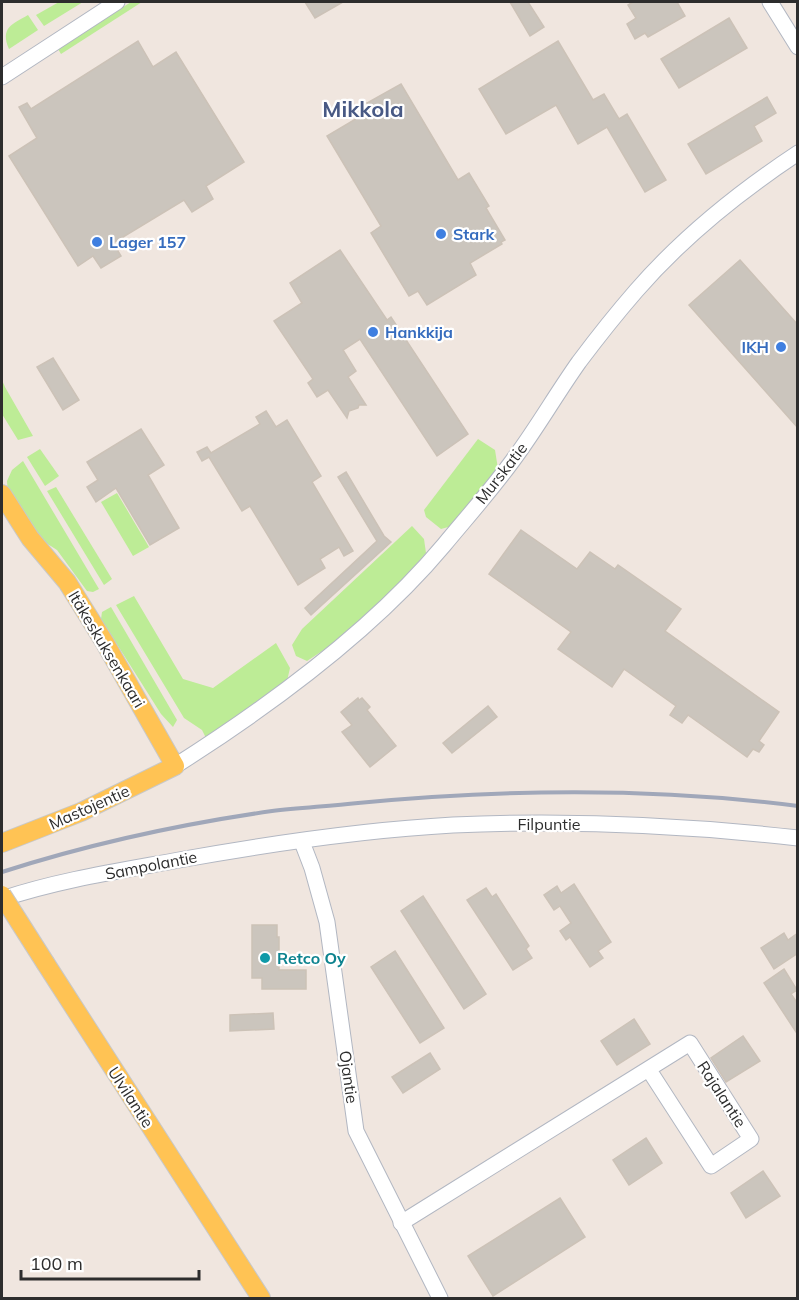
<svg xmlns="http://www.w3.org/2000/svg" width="799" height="1300" font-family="Mulish,sans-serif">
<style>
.green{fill:#bdec96}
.building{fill:#cbc5bd;stroke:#ccc2b7;stroke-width:1.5}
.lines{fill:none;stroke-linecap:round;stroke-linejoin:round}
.minor-casing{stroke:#b2b7c2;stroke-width:17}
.major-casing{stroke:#c8c8c8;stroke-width:20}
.minor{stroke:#fff;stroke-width:15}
.major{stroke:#ffc354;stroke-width:18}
.rail{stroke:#a0a7b9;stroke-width:4}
.major-bridge-casing{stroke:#c8c8c8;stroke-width:20;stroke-linecap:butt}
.major-bridge{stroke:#ffc354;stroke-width:18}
.shop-dot{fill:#3f7fe0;stroke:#fff;stroke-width:2}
.culture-dot{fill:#0f9aa8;stroke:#fff;stroke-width:2}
.labels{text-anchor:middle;stroke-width:4.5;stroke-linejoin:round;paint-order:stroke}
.shop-label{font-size:16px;font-weight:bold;fill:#366cbe;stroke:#fff;text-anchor:start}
.street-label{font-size:16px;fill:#2d2d2d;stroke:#fff}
.culture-label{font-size:16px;font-weight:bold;fill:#0d838f;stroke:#fff;text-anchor:start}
.district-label{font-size:22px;font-weight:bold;fill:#485984;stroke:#fff}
</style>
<rect width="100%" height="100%" fill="#f0e6df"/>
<!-- green -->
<g class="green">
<path d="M59 2H83L44 26 36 15Z"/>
<path d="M131 2H142L61 54 58 49Z"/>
<path d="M28 15 38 30 9 49C0 28 12 24 28 15Z"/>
<path d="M2 380 5 387 33 436 18 440 2 414Z"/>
<path d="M478 439 495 450 498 469 452 526 441 529 426 517 424 510Z"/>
<path d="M40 449 59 476 45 486 27 457Z"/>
<path d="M23 461 99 589 93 592 87 591 57 550 43 541 8 494 7 481 12 470Z"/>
<path d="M56 487 112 579 104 585 47 491Z"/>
<path d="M117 493 149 547 133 556 101 502Z"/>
<path d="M412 526 424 539 426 553C392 593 352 633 307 661L296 656 292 645 302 629Z"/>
<path d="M134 596 183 679 213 688 276 643 290 668 287 681 206 738 202 730 184 718 116 605Z"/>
<path d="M111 607 177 720 173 727 161 714 101 619 102 612Z"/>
</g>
<!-- building -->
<g class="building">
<path d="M305 2H343L315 18Z"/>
<path d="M510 2H528L544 27 530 36Z"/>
<path d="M633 2H677L685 16 648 37 645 33 635 39 627 24 636 18 628 5Z"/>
<path d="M729 18 747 48 679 88 661 59Z"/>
<path d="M138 41 153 67 176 52 244 162 206 186 213 199 192 212 184 200 113 243 121 256 101 268 93 256 78 266 9 156 37 138 19 107 27 103 31 109Z"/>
<path d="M558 41 593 100 604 94 619 119 627 114 666 180 645 192 607 127 578 144 556 105 506 134 479 89Z"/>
<path d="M401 84 458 180 469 173 489 206 486 208 505 240 501 242 502 244 470 263 476 275 427 305 418 291 409 296 371 233 381 226 327 136 371 110 367 103Z"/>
<path d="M767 97 776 113 754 126 762 141 706 174 688 144Z"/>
<path d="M340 250 387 320 391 317 468 434 437 456 360 339 343 350 356 371 348 377 366 405H359L358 408 349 411 347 418 328 390 317 397 308 383 313 379 274 321 302 303 290 283Z"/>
<path d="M740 260 798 325V428L689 305Z"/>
<path d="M53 358 79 400 63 410 37 367Z"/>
<path d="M266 411 276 427 287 420 321 476 312 482 353 551 344 556 339 547 320 559 325 568 298 585 250 506 242 511 209 457 202 461 197 452 207 447 211 453 260 424 256 417Z"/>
<path d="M141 429 164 465 148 475 179 528 150 545 116 488 96 502 87 487 98 480 87 462Z"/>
<path d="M346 472 384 536 391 542 311 615 305 608 377 541 338 477Z"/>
<path d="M521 530 577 569 590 552 615 569 618 565 681 609 665 631 779 712 759 741 764 745 759 752 753 749 747 757 688 715 682 723 670 715 676 706 624 669 612 687 558 649 571 632 489 574Z"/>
<path d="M358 698 359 700 362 698 370 707 367 710 396 746 370 767 342 732 352 725 341 712Z"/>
<path d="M488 706 497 717 452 753 443 743Z"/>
<path d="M574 884 611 942 598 951 603 958 590 967 570 937 566 940 560 931 571 923 560 906 554 910 544 895 557 886 561 893Z"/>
<path d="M486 888 492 897 496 894 529 946 526 949 532 958 513 970 467 900Z"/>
<path d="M423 896 486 994 464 1009 401 911Z"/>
<path d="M252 925H277V937H279V970H306V989H262V978H252Z"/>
<path d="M784 933 788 940 798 933V953L774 969 761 948Z"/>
<path d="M395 951 444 1028 420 1043 371 967Z"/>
<path d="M784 969 797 990 791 994 798 1004V1035L764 983Z"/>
<path d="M273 1013 274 1029 230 1031V1015Z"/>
<path d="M634 1019 650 1044 617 1065 601 1041Z"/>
<path d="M743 1036 760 1061 726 1082 711 1058Z"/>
<path d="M430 1053 440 1069 403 1093 392 1077Z"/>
<path d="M646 1138 662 1163 629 1185 613 1160Z"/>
<path d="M763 1171 780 1196 746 1218 731 1193Z"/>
<path d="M560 1198 585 1237 493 1296 468 1256Z"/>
</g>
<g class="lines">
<!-- minor casing -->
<g class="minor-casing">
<g id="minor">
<path d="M770 2 798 47"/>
<path d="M2 77 117 2"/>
<path d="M175 766C268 707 373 630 444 545 468 516 494 487 516 456 538 426 557 393 579 362 597 338 616 314 636 291 682 238 739 192 798 153"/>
<path d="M302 842 312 868 327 922 356 1131 440 1298"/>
<path d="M2 899C59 880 119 871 179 860 268 844 362 830 453 825 568 820 683 825 798 838"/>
<path d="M401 1223 690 1043 751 1139 711 1166 649 1070"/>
</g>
</g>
<!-- major casing -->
<g class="major-casing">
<g id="major">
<path d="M2 494 30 538 67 582 105 643 175 766 81 812 2 843"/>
<path d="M46 964 261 1298"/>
</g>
</g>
<!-- minor -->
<use href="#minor" class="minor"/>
<!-- major -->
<use href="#major" class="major"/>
<!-- rail -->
<path class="rail" d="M2 872C89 844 181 824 272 811 300 808 329 806 358 803 504 789 651 787 798 806"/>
<!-- major-bridge casing -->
<g class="major-bridge-casing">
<path id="major-bridge" d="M2 895 46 964"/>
</g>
<!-- major-bridge -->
<use href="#major-bridge" class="major-bridge"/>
</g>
<!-- markers -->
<g class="shop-dot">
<circle cx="441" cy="234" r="6"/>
<circle cx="97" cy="242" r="6"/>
<circle cx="373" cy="332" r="6"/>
<circle cx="781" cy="347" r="6"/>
</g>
<circle class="culture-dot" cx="265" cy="958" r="6"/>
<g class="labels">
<!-- shop labels -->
<g class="shop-label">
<text x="453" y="240">Stark</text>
<text x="109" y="248">Lager 157</text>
<text x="385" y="338">Hankkija</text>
<text x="769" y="353" text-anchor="end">IKH</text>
</g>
<!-- street labels -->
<g class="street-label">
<text transform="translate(501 473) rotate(-52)" y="6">Murskatie</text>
<text transform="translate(107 649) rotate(59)" y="6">Itäkeskuksenkaari</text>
<text transform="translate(89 807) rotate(-24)" y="6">Mastojentie</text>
<text x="549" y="830">Filpuntie</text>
<text transform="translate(151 865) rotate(-11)" y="6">Sampolantie</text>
<text transform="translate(349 1077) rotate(82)" y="6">Ojantie</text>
<text transform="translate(722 1094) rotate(57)" y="6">Rajalantie</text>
<text transform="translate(131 1097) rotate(57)" y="6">Ulvilantie</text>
</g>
<!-- culture labels -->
<g class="culture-label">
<text x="277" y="964">Retco Oy</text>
</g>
<!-- district labels -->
<g class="district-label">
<text x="363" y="117">Mikkola</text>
</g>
</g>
<!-- border -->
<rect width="799" height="1300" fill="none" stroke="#2d2d2d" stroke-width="6"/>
<!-- scale -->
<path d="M21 1270v9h178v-9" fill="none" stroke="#2d2d2d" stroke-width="3"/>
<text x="30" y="1270" font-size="18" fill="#2d2d2d" stroke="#ffffff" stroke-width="4.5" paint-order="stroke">100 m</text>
</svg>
